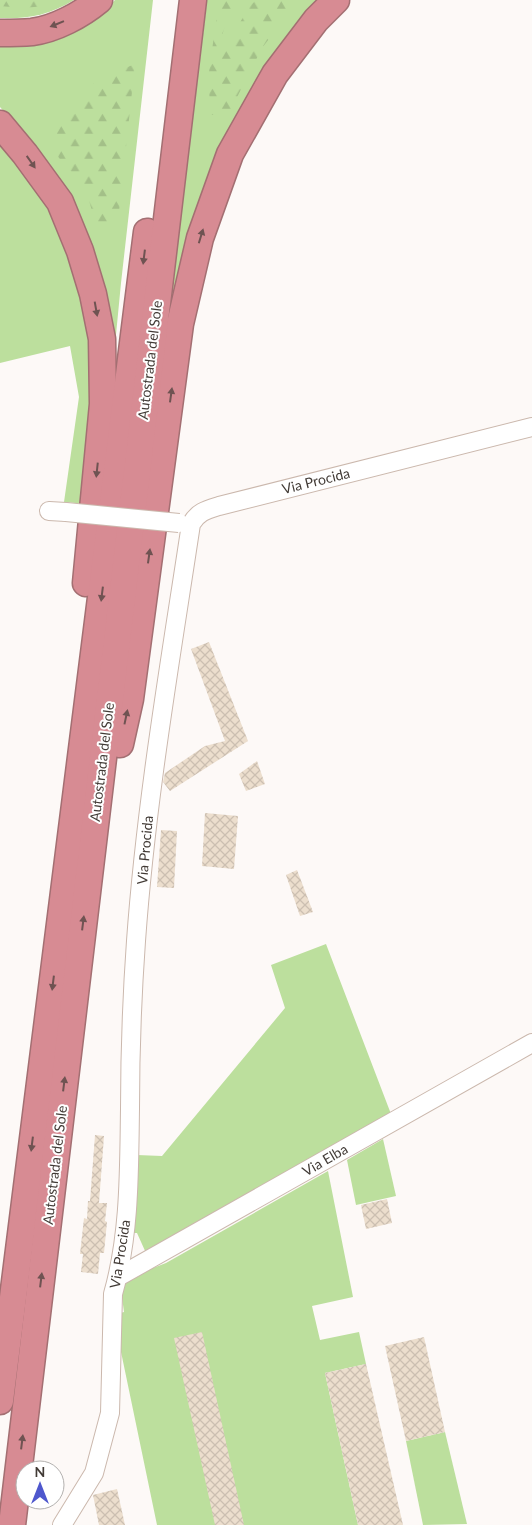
<svg xmlns="http://www.w3.org/2000/svg" width="532" height="1525" font-family="Lato,sans-serif">
<style>
.green{fill:#bcdf9d}
.forest{fill:url(#forest-firs)}
.building{fill:url(#building-cross-hatch)}
.lines{fill:none;stroke-linecap:round;stroke-linejoin:round}
.minor-casing{stroke:#cbb8ad;stroke-width:20}
.highway-casing{stroke:#a36f72;stroke-width:29}
.minor{stroke:#fff;stroke-width:18}
.highway{stroke:#d78b93;stroke-width:26}
.minor-bridge-casing{stroke:#cbb8ad;stroke-width:20;stroke-linecap:butt}
.minor-bridge{stroke:#fff;stroke-width:18}
.oneway{fill:#6f5352}
.labels{text-anchor:middle;stroke-width:4;stroke-linejoin:round;paint-order:stroke}
.street-label{font-size:14px;fill:#423b36;stroke:#fff}
</style>
<defs>
<pattern id="forest-firs" width="22" height="20" patternUnits="userSpaceOnUse" patternTransform="scale(1.25)"><rect width="22" height="20" fill="#bcdf9d"/><path d="M5 1l3.5 6h-7zM16 11l3.5 6h-7z" fill="#a3c088"/></pattern>
<pattern id="building-cross-hatch" width="8" height="8" patternUnits="userSpaceOnUse" patternTransform="scale(1.25)"><rect width="8" height="8" fill="#ecdecd"/><path d="M0 0l8 8M0 8l8-8" fill="none" stroke="#ccbfb1"/></pattern>
</defs>
<rect width="100%" height="100%" fill="#fdf9f7"/>
<!-- green -->
<g class="green">
<path d="M0 0H74C49 15 29 19 0 18Z"/>
<path d="M115 0H153L121 283 95 552 110 379 28 139 0 107V44L103 12Z"/>
<path d="M207 0H317C285 34 261 75 237 115L136 591Z"/>
<path d="M0 140 51 211 74 264 85 303 96 385 87 504 64 502 79 397 70 346 0 363Z"/>
<path d="M326 944 391 1114 146 1253 137 1233H132L137 1155 162 1156 285 1008 271 965Z"/>
<path d="M383 1139 396 1196 356 1205 347 1160Z"/>
<path d="M328 1171 353 1297 312 1306 320 1340 359 1332 366 1364 325 1373 358 1525H157L120 1347 117 1314 124 1312 121 1290 125 1281 135 1275 166 1263Z"/>
<path d="M445 1432 467 1524 423 1525 406 1441Z"/>
</g>
<!-- forest -->
<g class="forest">
<path d="M0 0H48L46 6 22 8 0 6Z"/>
<path d="M219 0H234L222 35 231 38 249 7 256 0H299L262 48 229 113 211 115 208 79Z"/>
<path d="M135 64 118 221 105 228 95 221 85 187 59 158 51 142 57 121 80 101 96 80Z"/>
</g>
<!-- building -->
<g class="building">
<path d="M209 642 248 741 170 791 163 782 165 773 205 746 225 741 191 649Z"/>
<path d="M257 761 265 784 246 791 239 774Z"/>
<path d="M205 813 238 816 234 869 202 866Z"/>
<path d="M161 830 177 831 174 888 157 887Z"/>
<path d="M297 870 313 912 300 916 286 875Z"/>
<path d="M95 1135 104 1136 99 1203H107L105 1221 107 1222 104 1253H100L98 1274 81 1272 83 1254H80L84 1218 87 1219 88 1201H90Z"/>
<path d="M387 1199 392 1223 366 1229 361 1205Z"/>
<path d="M202 1332 244 1525H215L174 1338Z"/>
<path d="M424 1337 445 1432 406 1441 385 1346Z"/>
<path d="M366 1364 403 1525H358L325 1373Z"/>
<path d="M117 1489 125 1525H99L93 1495Z"/>
</g>
<g class="lines">
<!-- minor casing -->
<g class="minor-casing">
<g id="minor">
<path d="M49 511 66 512"/>
<path d="M118 1277 532 1043"/>
<path d="M62 1525 94 1473 110 1413 113 1294C130 1234 129 1171 130 1109 130 1053 132 997 136 941 146 801 170 663 191 524 198 512 206 510 219 506L532 427"/>
</g>
</g>
<!-- highway casing -->
<g class="highway-casing">
<g id="highway">
<path d="M0 33C10 33 21 33 32 32 55 29 81 15 99 0"/>
<path d="M0 124 25 154 60 202 80 251 93 294 102 339 103 404 86 583"/>
<path d="M120 744 130 699 180 324 200 238 230 154 275 74 316 20 336 0"/>
<path d="M0 1401 147 232"/>
<path d="M12 1525 193 0"/>
</g>
</g>
<!-- minor -->
<use href="#minor" class="minor"/>
<!-- highway -->
<use href="#highway" class="highway"/>
<!-- minor-bridge casing -->
<g class="minor-bridge-casing">
<path id="minor-bridge" d="M66 512 179 523"/>
</g>
<!-- minor-bridge -->
<use href="#minor-bridge" class="minor-bridge"/>
</g>
<!-- one-way arrows -->
<defs><path id="oneway-solid" d="M-6-.8H1V-3.2L6.5 0L1 3.2V.8H-6Z" transform="scale(1.25)"/></defs>
<g class="oneway">
<use href="#oneway-solid" transform="translate(57 24) rotate(158)"/>
<use href="#oneway-solid" transform="translate(31 162) rotate(55)"/>
<use href="#oneway-solid" transform="translate(201 236) rotate(-73)"/>
<use href="#oneway-solid" transform="translate(144 257) rotate(97)"/>
<use href="#oneway-solid" transform="translate(96 309) rotate(80)"/>
<use href="#oneway-solid" transform="translate(171 395) rotate(-82)"/>
<use href="#oneway-solid" transform="translate(97 470) rotate(96)"/>
<use href="#oneway-solid" transform="translate(149 556) rotate(-82)"/>
<use href="#oneway-solid" transform="translate(102 594) rotate(97)"/>
<use href="#oneway-solid" transform="translate(126 717) rotate(-78)"/>
<use href="#oneway-solid" transform="translate(83 923) rotate(-83)"/>
<use href="#oneway-solid" transform="translate(53 983) rotate(97)"/>
<use href="#oneway-solid" transform="translate(64 1084) rotate(-83)"/>
<use href="#oneway-solid" transform="translate(32 1144) rotate(97)"/>
<use href="#oneway-solid" transform="translate(41 1280) rotate(-83)"/>
<use href="#oneway-solid" transform="translate(22 1442) rotate(-83)"/>
</g>
<g class="labels">
<!-- street labels -->
<g class="street-label">
<text transform="translate(150 360) rotate(-83)" y="5">Autostrada del Sole</text>
<text transform="translate(316 481) rotate(-14)" y="5">Via Procida</text>
<text transform="translate(102 762) rotate(-83)" y="5">Autostrada del Sole</text>
<text transform="translate(145 850) rotate(-85)" y="5">Via Procida</text>
<text transform="translate(325 1160) rotate(-30)" y="5">Via Elba</text>
<text transform="translate(55 1165) rotate(-83)" y="5">Autostrada del Sole</text>
<text transform="translate(120 1254) rotate(-81)" y="5">Via Procida</text>
</g>
</g>
<!-- north arrow -->
<g transform="translate(40 1485)"><circle r="24" fill="#ffffff" stroke="#b3b1af"/>
<path d="M0-4L9 19L0 12L-9 19Z" fill="#4e57cd"/>
<text y="-8" font-size="14" font-weight="bold" text-anchor="middle" fill="#423b36">N</text>
</g>
</svg>
